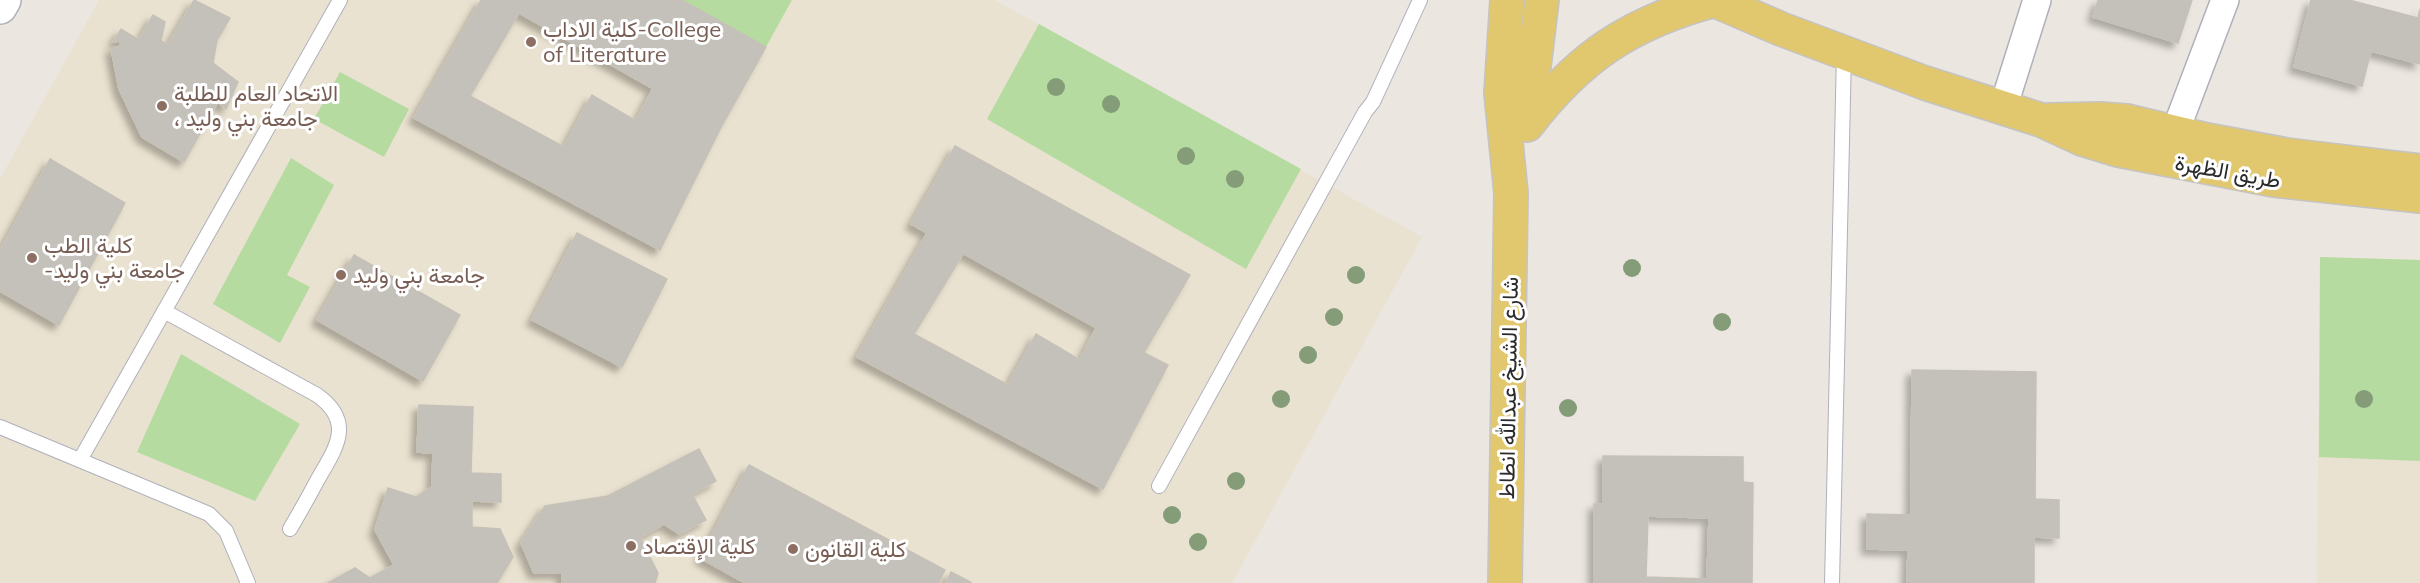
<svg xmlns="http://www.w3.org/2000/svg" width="2420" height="583" font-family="Mulish,Vazirmatn,sans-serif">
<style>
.education{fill:#eae2d0}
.green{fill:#b5dba1}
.building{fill:#c4c0ba;stroke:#c6c1b8;stroke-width:1.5;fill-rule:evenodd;filter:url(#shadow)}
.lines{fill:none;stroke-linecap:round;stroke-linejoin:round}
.lane-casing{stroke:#afb0ba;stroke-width:16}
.street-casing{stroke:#afb0ba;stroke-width:30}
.secondary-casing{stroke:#afb0ba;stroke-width:36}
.primary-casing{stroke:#c4c4c4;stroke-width:36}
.lane{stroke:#fff;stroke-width:14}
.street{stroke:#fff;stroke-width:27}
.secondary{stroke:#fff;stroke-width:33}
.primary{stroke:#e1c76e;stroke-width:33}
.tree{fill:#849c78}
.education-dot{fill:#8d6e63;stroke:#fff;stroke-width:2}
.labels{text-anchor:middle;stroke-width:6;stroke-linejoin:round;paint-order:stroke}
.education-label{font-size:22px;fill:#785e54;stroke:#fff;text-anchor:start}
.street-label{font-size:22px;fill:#2b2b2b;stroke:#fff}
</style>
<defs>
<filter id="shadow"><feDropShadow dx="-5.5" dy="5.5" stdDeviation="3" flood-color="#0004"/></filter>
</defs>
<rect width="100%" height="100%" fill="#ebe6df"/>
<!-- education -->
<g class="education">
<path d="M99 0H995L1422 237 1232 583H0V179Z"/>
<path d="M2320 257 2420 260V583H2317Z"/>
</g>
<!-- green -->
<g class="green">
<path d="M682 0H792L766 47Z"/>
<path d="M1039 24 1301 169 1246 269 987 119Z"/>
<path d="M340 72 409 109 384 157 314 119Z"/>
<path d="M291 158 334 185 287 275 310 287 280 343 213 304Z"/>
<path d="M2320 257 2420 260V461L2319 457Z"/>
<path d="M181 354 300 424 255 501 137 452Z"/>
</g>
<!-- building -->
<g class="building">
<path d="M194 0 230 18 217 40 213 63 238 82 226 109 218 102 184 162 142 137 119 89 111 48 121 46 120 41 113 42 121 29 139 40 153 15 165 22 161 41 168 45Z"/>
<path d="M481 0H496L519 13 470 96 564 147 592 95 636 121 653 88 721 127 660 250 414 118Z"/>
<path d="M496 0H682L766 47 721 127Z"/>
<path d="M2098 0H2192L2178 43 2093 17Z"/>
<path d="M2311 0H2349L2418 18 2420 9V64L2371 51 2362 86 2294 67Z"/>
<path d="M955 146 1190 275 1143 354 911 224Z"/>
<path d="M50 159 125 203 59 325 0 291V251Z"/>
<path d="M577 233 667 279 622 367 532 320Z"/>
<path d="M927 233 963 254 914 334 1008 385 1036 334 1080 360 1096 328 1168 365 1103 489 857 357Z"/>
<path d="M354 255 460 315 423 381 317 320Z"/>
<path d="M1912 370 2036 372 2035 499 2059 500V538L2034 537V583H1907L1908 550 1867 549V514L1911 515Z"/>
<path d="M419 405 473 407 471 473 501 474V502L472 501V527L500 529 513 557 497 583H328L355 568 370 578 394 565 375 530 388 488 416 497 432 487 433 453 417 452Z"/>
<path d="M699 449 716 481 692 494 706 520 679 534 664 524 640 537 658 573 655 583H562V573H534L521 543 545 506 608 496Z"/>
<path d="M1603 456 1743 457V482L1753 483 1752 583H1594V504H1603ZM1648 516 1709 518 1707 579 1646 577Z"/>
<path d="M749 465 945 570 938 583H745L700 558Z"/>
<path d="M951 572 972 583H946Z"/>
</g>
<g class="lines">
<!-- lane casing -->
<g class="lane-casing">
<g id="lane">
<path d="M164 311 317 395C355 422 336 448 318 479 309 496 300 512 290 529"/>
<path d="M0 427 209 514 226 531 248 583"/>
<path d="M80 460 340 0"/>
<path d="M1159 486 1365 112 1373 102 1420 0"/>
<path d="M1832 583 1844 53"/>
</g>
</g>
<!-- street casing -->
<g class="street-casing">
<g id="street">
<path d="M2003 108 2037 0"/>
<path d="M2175 132 2225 0"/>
</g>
</g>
<!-- secondary casing -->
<g class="secondary-casing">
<path id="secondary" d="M0 7 4 0"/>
</g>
<!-- primary casing -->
<g class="primary-casing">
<g id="primary">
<path d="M1714 0 1781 29 1925 83 2041 120 2082 139 2118 150 2274 180 2420 196"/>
<path d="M2049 120 2100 119 2127 121 2207 140 2287 155 2420 171"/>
<path d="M1527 124 1542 0"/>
<path d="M1527 125C1579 57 1631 22 1715 0"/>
<path d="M1505 583 1511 193 1501 93 1507 0"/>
</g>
</g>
<!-- lane -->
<use href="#lane" class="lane"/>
<!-- street -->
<use href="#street" class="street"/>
<!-- secondary -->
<use href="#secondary" class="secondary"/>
<!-- primary -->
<use href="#primary" class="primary"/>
</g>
<!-- trees -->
<g class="tree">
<circle cx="1056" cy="87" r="9"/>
<circle cx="1111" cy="104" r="9"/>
<circle cx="1186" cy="156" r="9"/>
<circle cx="1235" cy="179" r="9"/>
<circle cx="1632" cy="268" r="9"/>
<circle cx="1356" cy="275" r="9"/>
<circle cx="1334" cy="317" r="9"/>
<circle cx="1722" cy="322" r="9"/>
<circle cx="1308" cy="355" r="9"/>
<circle cx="1281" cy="399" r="9"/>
<circle cx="2364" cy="399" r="9"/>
<circle cx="1568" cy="408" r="9"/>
<circle cx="1236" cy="481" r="9"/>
<circle cx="1172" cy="515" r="9"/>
<circle cx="1198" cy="542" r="9"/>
</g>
<!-- markers -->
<g class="education-dot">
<circle cx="531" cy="42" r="6"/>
<circle cx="162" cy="106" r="6"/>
<circle cx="32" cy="258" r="6"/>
<circle cx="341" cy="275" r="6"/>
<circle cx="631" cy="546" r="6"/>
<circle cx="793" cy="549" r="6"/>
</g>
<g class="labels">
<!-- education labels -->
<g class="education-label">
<text x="543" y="37">كلية الاداب-College<tspan x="543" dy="25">of Literature</tspan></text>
<text x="174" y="101">الاتحاد العام للطلبة<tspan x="174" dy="25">، جامعة بني وليد</tspan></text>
<text x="44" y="253">كلية الطب<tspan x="44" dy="25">-جامعة بني وليد</tspan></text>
<text x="353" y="283">جامعة بني وليد</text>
<text x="643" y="554">كلية الإقتصاد</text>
<text x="805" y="557">كلية القانون</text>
</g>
<!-- street labels -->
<g class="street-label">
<text transform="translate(2228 171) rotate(10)" y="8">طريق الظهرة</text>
<text transform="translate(1508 388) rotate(-89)" y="8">شارع الشيخ عبدالله انطاط</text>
</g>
</g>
</svg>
